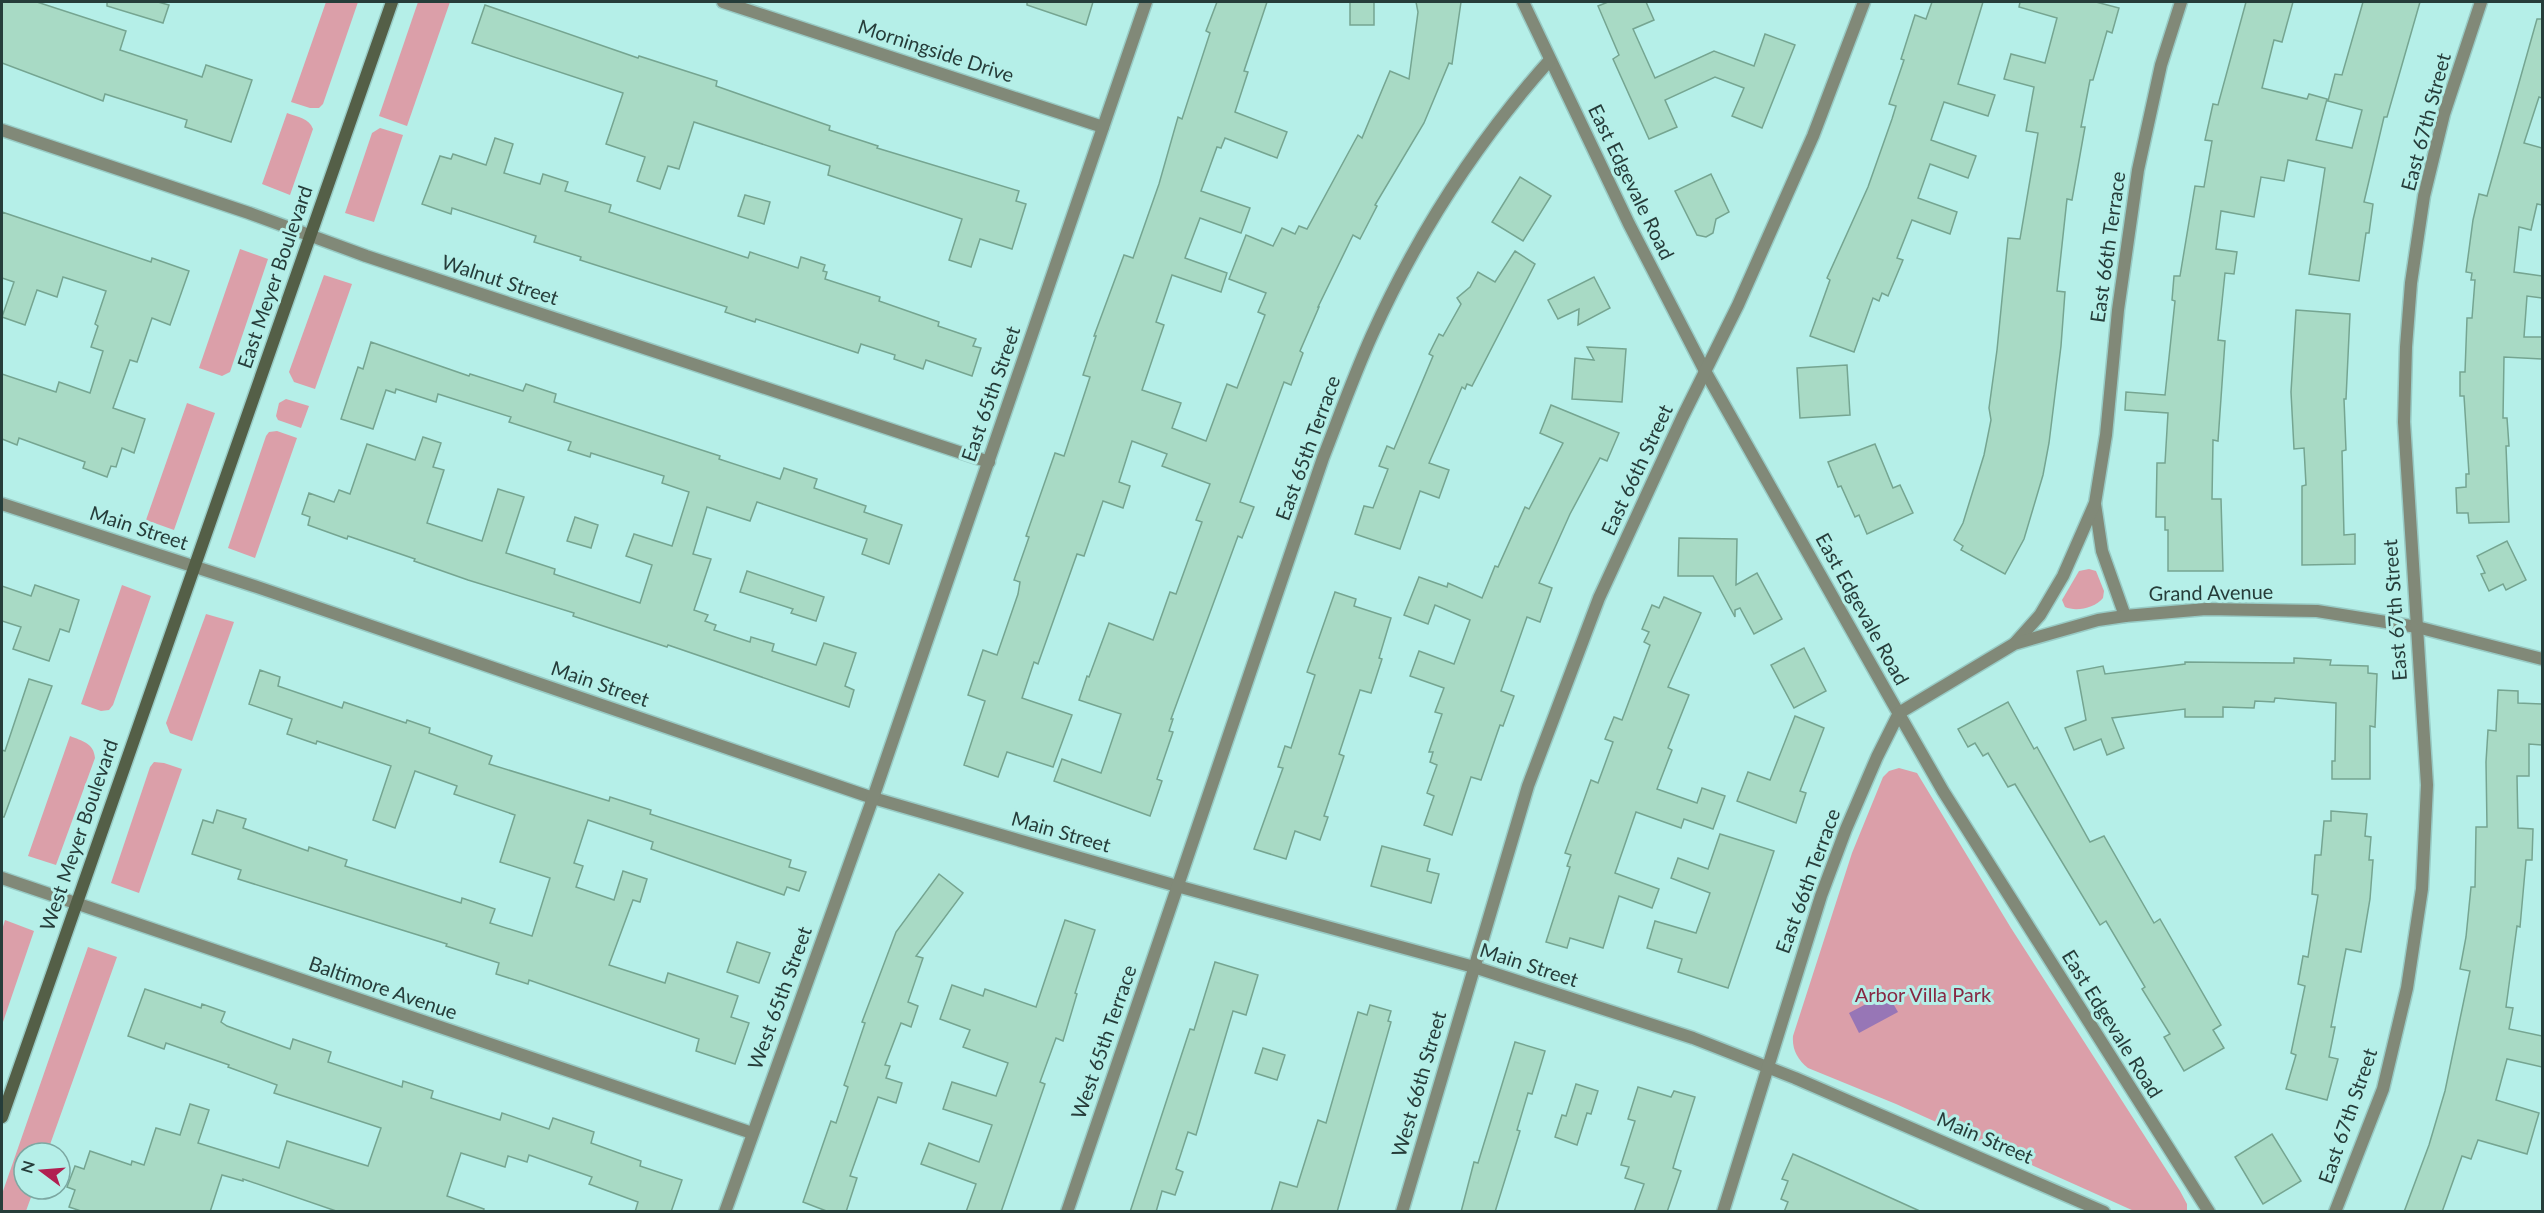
<svg xmlns="http://www.w3.org/2000/svg" width="2544" height="1213" font-family="Lato,sans-serif">
<style>
.green{fill:#db9fa9}
.water{fill:#9776b6}
.building{fill:#a8dac5;stroke:#75a591;stroke-width:1.5}
.lines{fill:none;stroke-linecap:round;stroke-linejoin:round}
.street-casing{stroke:#98cbc5;stroke-width:15}
.secondary-casing{stroke:#98cbc5;stroke-width:15}
.street{stroke:#818978;stroke-width:12}
.secondary{stroke:#545f47;stroke-width:12}
.labels{text-anchor:middle;stroke-width:6;stroke-linejoin:round;paint-order:stroke}
.street-label{font-size:20px;fill:#263d3a;stroke:#b5efe8}
.park-label{font-size:20px;fill:#872843;stroke:#b5efe8}
</style>
<rect width="100%" height="100%" fill="#b5efe8"/>
<!-- green -->
<g class="green">
<path d="M326 2H358L323 104 319 108H310L291 102Z"/>
<path d="M418 2H450L407 126 379 116Z"/>
<path d="M287 113C298 117 309 118 313 129L290 195 262 184Z"/>
<path d="M380 128 403 135 374 222 345 213 372 133Z"/>
<path d="M240 249 268 259 230 372 222 376 199 368Z"/>
<path d="M324 275 352 284 315 389 294 382 289 372Z"/>
<path d="M286 399 309 406 301 428 278 420 276 416 279 403Z"/>
<path d="M187 403 215 413 174 530 146 520Z"/>
<path d="M277 431 297 438 255 558 228 548 266 436 269 432Z"/>
<path d="M2089 569 2096 571 2104 591 2103 598C2095 608 2076 612 2065 607L2062 600 2079 571Z"/>
<path d="M122 585 151 596 113 705 109 710 101 711 81 704Z"/>
<path d="M206 614 234 622 192 741 170 733 166 723Z"/>
<path d="M70 736C82 741 94 743 95 758L56 865 28 856Z"/>
<path d="M154 762 164 763 182 769 139 893 111 883 150 767Z"/>
<path d="M1899 768 1917 773 2011 928 2180 1191 2187 1204V1211H2134L1896 1104 1808 1068C1797 1059 1792 1049 1793 1036L1852 853 1883 777 1889 771Z"/>
<path d="M5 920 34 931 2 1025V930Z"/>
<path d="M88 947 117 957 47 1153H24V1189H34L26 1211H2V1194Z"/>
</g>
<!-- water -->
<path class="water" d="M1887 993 1898 1012 1859 1033 1849 1013Z"/>
<!-- building -->
<g class="building">
<path d="M2 2H37L126 31 120 50 202 77 206 65 252 80 231 142 185 127 187 120 105 94 103 101 2 63Z"/>
<path d="M107 2H158L169 5 163 23 107 6Z"/>
<path d="M1027 2H1093L1086 25 1027 5Z"/>
<path d="M1217 2H1267L1244 71 1248 72 1235 112 1287 132 1277 158 1225 138 1221 148 1217 147 1201 191 1250 208 1241 233 1200 218 1185 258 1227 273 1221 292 1172 275 1156 322 1164 325 1142 390 1181 403 1172 428 1206 441 1227 384 1237 388 1265 315 1258 312 1266 293 1229 279 1246 235 1273 246 1282 228 1295 234 1299 226 1307 229 1358 135 1362 138 1390 71 1409 79 1418 12 1416 2H1461L1452 64 1449 63 1424 123 1375 205 1377 206 1360 239 1353 235 1318 307H1319L1300 351 1303 353 1291 385 1284 382 1240 502 1254 507 1242 538 1238 536 1171 719H1173L1169 731 1173 732 1157 779 1162 781 1150 816 1054 781 1062 759 1101 773 1121 714 1079 700 1087 676 1089 677 1109 623 1153 640 1170 592 1176 594 1202 522 1196 520 1210 484 1162 466 1167 454 1132 441 1119 482 1130 486 1123 508 1103 501 1084 556 1077 554 1038 664 1034 662 1022 698 1072 715 1053 767 1007 752 998 777 964 765 985 701 968 695 983 650 997 655 1018 594 1020 582 1014 580 1029 537 1026 536 1055 453 1064 456 1090 377 1083 375 1096 336H1094L1124 255 1133 258 1159 184 1178 117 1182 119 1210 33 1206 31Z"/>
<rect x="1350" y="2" width="24" height="23"/>
<path d="M1608 2H1646L1654 20 1633 29 1655 78 1714 51 1754 66 1765 34 1795 45 1762 128 1732 116 1744 88 1715 77 1665 100 1677 127 1649 139 1613 59 1619 55 1598 6Z"/>
<path d="M1932 2H1983L1958 84 1995 95 1988 116 1944 102 1931 140 1976 156 1968 178 1930 164 1918 198 1957 212 1950 234 1912 220 1897 258 1903 260 1888 296 1882 293 1879 301 1873 298 1854 352 1810 336 1830 280 1827 278 1868 187 1892 119 1896 106 1889 104 1904 60 1901 59 1915 15 1926 19Z"/>
<path d="M2020 2H2096L2119 8 2112 33 2107 31 2093 80H2090L2081 127H2085L2072 200 2067 199 2057 291 2065 292 2061 346 2049 443 2043 475 2024 539 2005 574 1961 550 1963 546 1954 540 1963 523 1984 455 1991 420 1989 408 1997 350 2008 238 2020 239 2038 133 2026 131 2034 87 2004 79 2011 54 2045 63 2057 18 2019 7Z"/>
<path d="M2246 2H2293L2282 42 2274 40 2262 88 2307 99 2309 94 2327 99 2316 140 2352 148 2362 110 2328 101 2335 74 2342 75 2363 2H2420L2387 117H2384L2364 202 2373 204 2369 233H2366L2359 281 2309 274 2325 168 2288 160 2284 181 2261 177 2254 217 2221 211 2216 249 2237 252 2234 274 2225 273 2218 340 2225 341 2218 441 2213 440 2212 499H2221L2223 571H2168V530H2165V517H2156L2157 463H2165L2168 413 2125 410 2126 392 2165 395 2175 301 2172 300 2174 276H2180L2195 186 2204 187 2212 141 2205 140 2213 104 2218 105Z"/>
<path d="M485 5 638 58 639 56 717 81 716 86 830 126 829 130 878 146 877 148 1019 191 1016 201 1026 204 1012 249 980 239 971 267 949 260 962 219 828 175 830 166 694 122 679 169 668 166 660 189 637 181 645 157 606 144 623 93 472 43Z"/>
<path d="M2537 19H2542V98L2539 97 2524 143 2542 148V205L2537 204 2531 230 2519 227 2514 272 2542 276V298L2527 296 2524 337H2542V359L2504 357 2503 418H2507L2509 446H2506L2509 522 2469 523 2468 513H2457L2456 488 2466 487V474H2469L2464 396H2460V372H2465L2467 318H2472L2475 280H2471L2472 273 2466 272 2473 220 2479 194 2487 196Z"/>
<path d="M495 138 513 144 504 173 540 184 543 174 568 182 565 191 611 205 609 212 748 258 750 252 798 268 801 257 825 265 823 271 827 272 825 279 880 297 879 301 939 322 938 326 976 339 973 346 981 348 972 376 926 360 923 369 894 359 895 355 861 344 858 353 756 319 755 322 725 312 727 307 580 260 581 257 534 242 536 236 452 208 451 214 422 204 440 156 451 159 453 154 486 165Z"/>
<path d="M1711 174 1729 212 1716 219 1713 233 1706 237 1697 235 1675 191Z"/>
<path d="M1520 177 1551 196 1523 241 1492 222Z"/>
<path d="M745 195 770 202 764 224 738 216Z"/>
<path d="M2 212 151 262 152 258 189 271 170 325 152 318 137 362 130 360 113 408 145 419 134 453 122 448 116 467 111 466 107 477 83 468 85 462 19 438 17 445 2 439V374L56 392 59 382 90 393 103 351 91 347 98 326 95 324 106 291 63 277 57 297 37 290 25 325 2 317 14 282 2 278Z"/>
<path d="M1515 251 1535 264 1472 386 1467 384 1465 389 1462 387 1429 463 1449 470 1439 498 1420 491 1400 549 1355 534 1364 506 1373 508 1388 469 1379 466 1387 446 1394 449 1433 356 1429 354 1439 334 1443 336 1461 304 1457 298 1470 287 1478 272 1495 282Z"/>
<path d="M1594 277 1610 308 1578 325 1579 309 1558 319 1548 300Z"/>
<path d="M2296 310 2350 314 2346 399H2344L2346 450 2342 451 2344 535 2355 534V564L2302 565V486L2306 485 2304 448 2294 449 2291 392Z"/>
<path d="M371 342 469 376 470 374 523 391 526 384 556 394 554 402 720 456 719 459 780 479 784 468 817 479 814 488 866 506 864 512 902 525 889 564 862 554 867 539 757 502 750 521 707 507 693 554 711 559 694 610 708 615 705 621 716 625 714 630 750 642 751 637 774 644 772 651 816 665 824 643 856 653 845 686 854 690 849 707 668 645 667 647 573 616 574 613 468 580 414 561 415 559 348 536 347 539 308 525 310 517 302 514 309 493 334 502 339 490 350 494 367 444 415 460 423 437 441 443 433 467 444 470 427 523 482 541 498 489 524 497 506 553 555 569 554 574 640 603 652 565 626 556 634 534 672 546 689 492 662 483 664 476 591 453 590 457 568 450 571 442 509 422 511 417 438 394 436 402 396 389 395 393 386 390 373 429 341 419 358 367 363 369Z"/>
<path d="M1587 347 1626 349 1622 402 1572 399 1575 358 1594 360Z"/>
<path d="M1847 365 1850 415 1800 418 1797 368Z"/>
<path d="M1551 405 1619 433 1607 461 1600 458 1570 514 1539 583 1552 588 1540 622 1527 617 1501 691 1514 696 1503 726 1500 725 1481 780 1471 777 1452 835 1424 825 1434 796 1427 793 1437 765 1430 762 1433 752H1429L1442 714 1435 712 1444 688 1410 676 1419 651 1454 664 1470 620 1435 605 1428 624 1404 615 1419 577 1447 587 1448 583 1482 598 1495 566 1498 567 1525 507 1529 509 1563 443 1540 433Z"/>
<path d="M1875 444 1893 488 1900 485 1913 513 1867 534 1859 515 1855 517 1841 486 1838 487 1828 462Z"/>
<path d="M575 517 598 525 591 548 567 541Z"/>
<path d="M1679 538 1737 539 1736 585 1757 573 1782 619 1754 634 1740 608 1735 610V617L1713 576H1678Z"/>
<path d="M2507 541 2526 580 2506 590 2503 584 2489 591 2481 574 2485 573 2477 556Z"/>
<path d="M747 571 824 597 816 621 791 613 793 609 740 592Z"/>
<path d="M35 585 79 600 69 632 60 629 49 661 13 649 21 627 2 621V586L31 596Z"/>
<path d="M1335 592 1356 599 1354 606 1391 618 1379 658 1382 659 1371 693 1360 690 1339 754 1344 756 1324 816 1328 817 1320 840 1295 831 1286 859 1254 849 1283 768 1278 767 1285 746 1291 748 1315 675 1307 672Z"/>
<path d="M1664 597 1701 613 1668 687 1689 695 1668 748 1672 750 1657 789 1697 803 1702 788 1725 796 1713 829 1684 819 1681 828 1636 812 1615 873 1659 889 1652 908 1619 896 1603 948 1570 938 1567 948 1546 942 1570 867 1567 866 1571 855 1565 853 1591 780 1598 783 1613 742 1605 739 1614 717 1622 720 1650 645 1644 642 1649 632 1642 629 1652 605 1659 608Z"/>
<path d="M1804 648 1826 691 1794 708 1771 665Z"/>
<path d="M2294 658 2331 660 2330 665 2368 666V673L2377 674 2375 727 2370 726V779H2332V761H2335L2336 703 2275 698 2274 702 2255 701 2254 708 2223 707V717H2185V709L2112 718 2124 748 2107 755 2101 739 2074 750 2065 728 2086 720 2077 671 2103 666 2105 674 2185 664V662L2294 663Z"/>
<path d="M260 670 280 677 278 686 342 708 344 702 406 723 407 720 430 728 429 733 492 756 489 764 609 801 610 797 651 810 650 814 791 860 789 867 806 872 799 891 787 887 784 895 651 849 653 842 588 820 574 863 583 866 576 887 614 900 623 871 647 879 640 902 633 900 609 965 665 983 668 973 738 996 731 1017 749 1023 735 1064 696 1051 699 1039 529 980 528 984 496 974 499 963 446 946 447 944 238 879 241 870 192 854 203 820 213 823 217 810 246 819 243 828 308 851 309 847 347 860 345 866 461 903 462 898 495 909 490 923 532 936 550 878 500 862 515 815 454 794 457 786 415 771 395 828 373 820 391 766 317 741 316 744 287 734 292 719 249 704Z"/>
<path d="M29 679 52 686 4 817H2V750L5 751Z"/>
<path d="M2498 690 2518 691V703L2542 704V745L2529 744V776H2517L2518 828 2533 829 2532 860H2526L2520 927 2517 926 2506 1007 2513 1008 2509 1029 2542 1036V1067L2507 1059 2496 1100 2539 1113 2527 1154 2478 1140 2471 1159 2462 1156 2442 1212H2404L2429 1145 2445 1091 2470 971 2460 969 2466 937 2471 887H2475L2476 827H2487L2486 762 2488 730 2496 731Z"/>
<path d="M2008 702 2034 749 2037 747 2090 842 2104 836 2154 923 2160 919 2221 1025 2213 1030 2224 1048 2184 1071 2164 1037 2170 1034 2142 989 2145 987 2106 921 2100 925 2015 784 2008 787 1988 753 1983 756 1975 743 1968 747 1958 729Z"/>
<path d="M1795 716 1824 728 1800 791 1806 793 1796 823 1737 801 1748 772 1770 780Z"/>
<path d="M2331 811 2367 814 2365 836 2371 837 2369 860H2373L2370 899 2361 952 2346 949 2331 1027H2335L2329 1057 2338 1059 2327 1100 2286 1089 2296 1055 2291 1053 2305 986 2298 984 2303 956 2308 957 2318 895 2312 894 2315 855H2321L2324 821H2331Z"/>
<path d="M1720 834 1774 851 1728 988 1678 972 1682 959 1647 948 1655 921 1696 933 1710 893 1671 878 1678 858 1708 869Z"/>
<path d="M1382 846 1430 859 1427 871 1439 874 1431 903 1371 886Z"/>
<path d="M939 874 963 893 916 956 923 958 908 1002 918 1006 911 1027 901 1023 885 1065 890 1066 886 1078 902 1083 896 1103 878 1097 850 1176 857 1178 846 1212H829L803 1202 831 1121 836 1123 848 1087 844 1085 865 1023 862 1022 896 932Z"/>
<path d="M1065 920 1095 930 1075 993 1077 994 1063 1041 1056 1038 1040 1082 1045 1084 1001 1212H966L976 1184 921 1164 929 1143 979 1162 992 1125 943 1109 952 1082 996 1096 1008 1063 963 1047 970 1030 940 1019 952 985 983 996 985 989 1036 1007Z"/>
<path d="M737 942 770 953 759 983 727 972Z"/>
<path d="M1215 962 1258 975 1246 1015 1233 1011 1196 1135 1188 1132 1176 1169 1183 1172 1175 1195 1162 1191 1156 1212H1130L1190 1029 1194 1030Z"/>
<path d="M145 989 201 1008 202 1004 225 1012 221 1022 227 1026 290 1049 293 1039 331 1052 328 1062 402 1087 403 1081 433 1091 431 1098 500 1120 502 1113 549 1129 553 1118 594 1132 591 1143 641 1161 640 1166 682 1180 671 1212H635L638 1202 589 1184 592 1177 529 1155 527 1162 508 1156 505 1167 461 1153 447 1196 484 1209 483 1212H339L243 1179V1181L222 1175 210 1212H84L69 1207 75 1190 67 1187 75 1166 84 1169 90 1151 131 1165 132 1161 144 1165 156 1128 180 1135 190 1104 209 1110 198 1143 279 1168 287 1141 368 1166 381 1128 274 1093 277 1085 228 1067 229 1065 166 1043 164 1049 128 1036Z"/>
<path d="M1370 1005 1391 1011 1388 1021 1391 1022 1337 1212H1271L1280 1182 1297 1187 1318 1120 1326 1123 1358 1012 1367 1015Z"/>
<path d="M1515 1042 1545 1051 1532 1094 1528 1093 1517 1130 1520 1131 1495 1212H1461L1474 1162 1478 1163Z"/>
<path d="M1263 1048 1285 1055 1277 1080 1255 1073Z"/>
<path d="M1576 1084 1598 1091 1591 1114 1587 1113 1577 1145 1555 1137 1562 1115 1566 1116Z"/>
<path d="M1638 1087 1671 1097 1674 1091 1695 1097 1677 1154 1673 1168 1681 1171 1667 1212H1634L1644 1184 1625 1178 1629 1167 1621 1165 1635 1121 1628 1119Z"/>
<path d="M2272 1134 2301 1181 2263 1204 2235 1157Z"/>
<path d="M1793 1154 1818 1165 1922 1212H1784L1788 1202 1781 1199 1788 1181 1782 1179Z"/>
</g>
<g class="lines">
<!-- street casing -->
<g class="street-casing">
<g id="street">
<path d="M723 2 1103 127"/>
<path d="M1523 2 1629 224 1705 371 1891 700 1943 791 2209 1212"/>
<path d="M2 130 249 213 366 256 989 462"/>
<path d="M2 504 254 586 873 798 1177 886 1474 967 1693 1038 1795 1078 2104 1212"/>
<path d="M2095 504 2102 551 2125 616"/>
<path d="M2015 643 2040 615 2063 576 2095 503 2106 435 2118 310 2138 170 2161 65 2181 2"/>
<path d="M2 878 752 1133"/>
<path d="M725 1212 873 798 1146 2"/>
<path d="M1067 1212 1323 458C1339 417 1354 375 1372 335 1417 235 1476 143 1549 61"/>
<path d="M1402 1212 1528 786 1599 598 1682 418 1738 305 1813 136 1864 2"/>
<path d="M1723 1212 1821 896 1846 829 1877 757 1899 713 2014 644 2098 620 2125 616 2206 609 2317 611 2417 627 2542 659"/>
<path d="M2335 1212 2383 1089 2407 988 2422 889 2427 785 2404 422 2406 347 2411 283 2424 196 2444 114 2481 2"/>
</g>
</g>
<!-- secondary casing -->
<g class="secondary-casing">
<path id="secondary" d="M2 1117 392 2"/>
</g>
<!-- street -->
<use href="#street" class="street"/>
<!-- secondary -->
<use href="#secondary" class="secondary"/>
</g>
<g class="labels">
<!-- street labels -->
<g class="street-label">
<text transform="translate(936 51) rotate(18)" y="7">Morningside Drive</text>
<text transform="translate(2426 122) rotate(-75)" y="7">East 67th Street</text>
<text transform="translate(1631 182) rotate(64)" y="7">East Edgevale Road</text>
<text transform="translate(2108 247) rotate(-82)" y="7">East 66th Terrace</text>
<text transform="translate(275 277) rotate(-71)" y="7">East Meyer Boulevard</text>
<text transform="translate(500 280) rotate(18)" y="7">Walnut Street</text>
<text transform="translate(991 394) rotate(-71)" y="7">East 65th Street</text>
<text transform="translate(1308 448) rotate(-70)" y="7">East 65th Terrace</text>
<text transform="translate(1637 470) rotate(-65)" y="7">East 66th Street</text>
<text transform="translate(139 528) rotate(18)" y="7">Main Street</text>
<text transform="translate(2211 593) rotate(-1)" y="7">Grand Avenue</text>
<text transform="translate(1862 609) rotate(61)" y="7">East Edgevale Road</text>
<text transform="translate(2395 610) rotate(-94)" y="7">East 67th Street</text>
<text transform="translate(600 684) rotate(19)" y="7">Main Street</text>
<text transform="translate(1061 832) rotate(16)" y="7">Main Street</text>
<text transform="translate(79 835) rotate(-71)" y="7">West Meyer Boulevard</text>
<text transform="translate(1808 881) rotate(-70)" y="7">East 66th Terrace</text>
<text transform="translate(1529 965) rotate(18)" y="7">Main Street</text>
<text transform="translate(383 988) rotate(19)" y="7">Baltimore Avenue</text>
<text transform="translate(780 998) rotate(-70)" y="7">West 65th Street</text>
<text transform="translate(2112 1024) rotate(58)" y="7">East Edgevale Road</text>
<text transform="translate(1104 1042) rotate(-71)" y="7">West 65th Terrace</text>
<text transform="translate(1419 1084) rotate(-74)" y="7">West 66th Street</text>
<text transform="translate(2348 1116) rotate(-71)" y="7">East 67th Street</text>
<text transform="translate(1985 1138) rotate(23)" y="7">Main Street</text>
</g>
<!-- park labels -->
<g class="park-label">
<text x="1923" y="1002">Arbor Villa Park</text>
</g>
</g>
<!-- border -->
<rect width="2544" height="1213" fill="none" stroke="#263d3a" stroke-width="6"/>
<!-- north arrow -->
<g transform="translate(42 1171) rotate(286)"><circle r="28" fill="#b5efe8" stroke="#7ca8a2" stroke-width="1.5"/>
<path d="M0-4.5L10 22L0 15L-10 22Z" fill="#b12051"/>
<text y="-9" font-size="16" font-weight="bold" text-anchor="middle" fill="#263d3a">N</text>
</g>
</svg>
